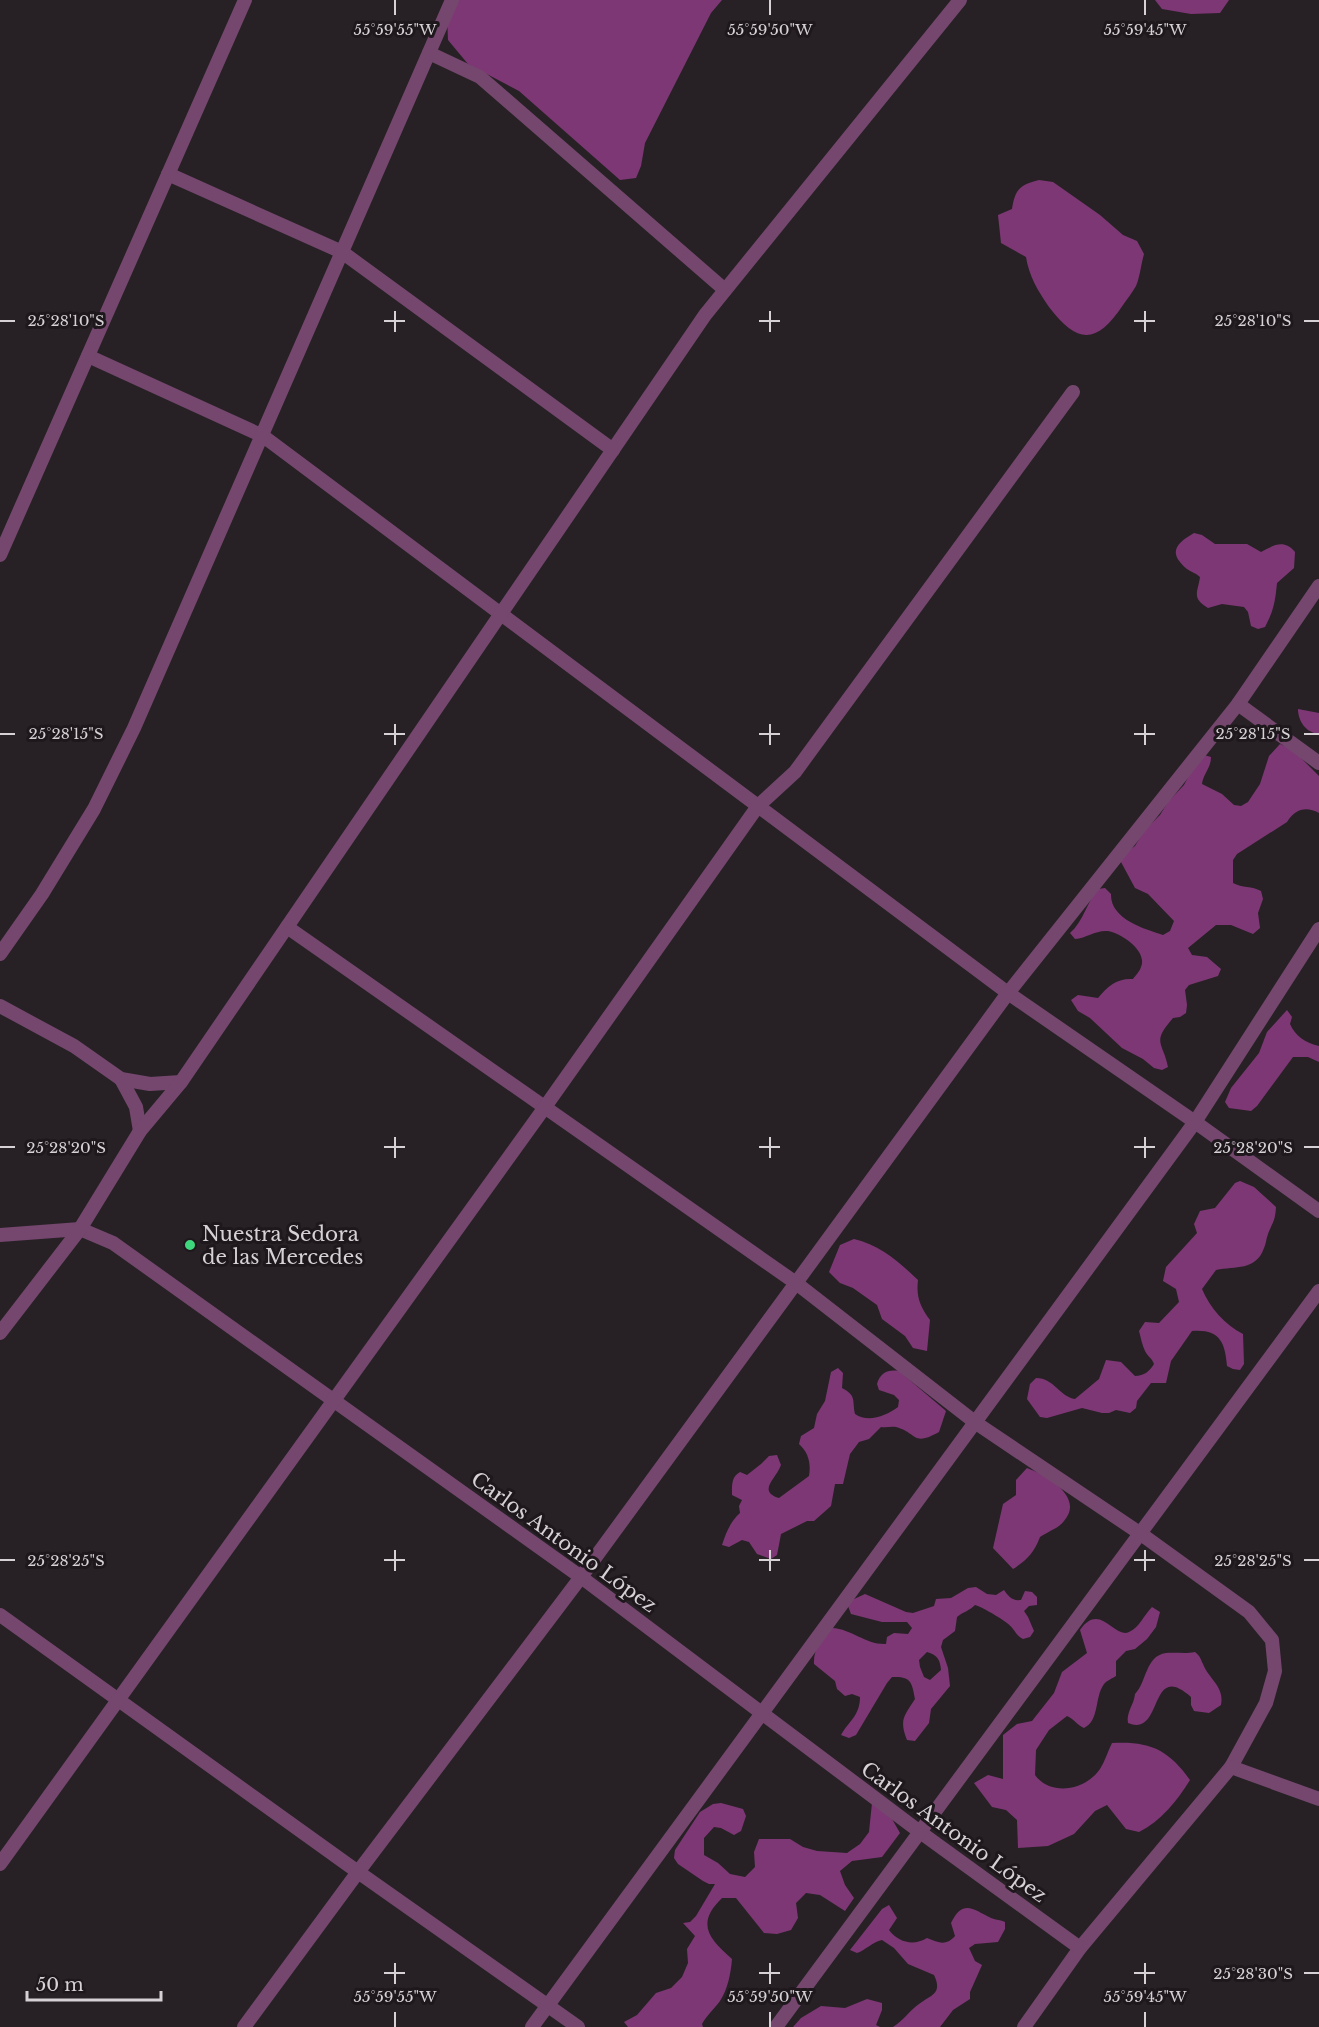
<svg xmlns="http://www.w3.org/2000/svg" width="1319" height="2027" font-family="'Libre Baskerville',serif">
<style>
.forest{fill:#7e3775;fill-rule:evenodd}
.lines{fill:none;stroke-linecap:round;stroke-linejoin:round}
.street{stroke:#75476e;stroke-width:14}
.ticks{fill:none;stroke:#d5d1d4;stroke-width:2}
.poi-dot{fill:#3fd77d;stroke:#1e181d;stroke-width:2}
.labels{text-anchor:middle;stroke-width:6;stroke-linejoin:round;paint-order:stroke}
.poi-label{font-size:20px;fill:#d5d1d4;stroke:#1e181d;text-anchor:start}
.street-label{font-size:20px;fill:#d5d1d4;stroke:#1e181d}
.ticks-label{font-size:15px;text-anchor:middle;fill:#d5d1d4;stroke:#1e181d;stroke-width:6;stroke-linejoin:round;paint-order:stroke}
</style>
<rect width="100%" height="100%" fill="#272126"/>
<!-- forest -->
<g class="forest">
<path d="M452 0H722L711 13 645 143 641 166 636 178 620 180 519 91 468 64 448 40 447 15Z"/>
<path d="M1155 0H1229L1220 13 1191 14 1162 9Z"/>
<path d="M1039 180 1053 182 1100 215 1123 235 1137 241 1144 254C1141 264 1140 277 1136 286 1132 293 1127 299 1123 305 1097 344 1078 345 1049 307 1038 291 1029 276 1026 257L1001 243 998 215 1012 209C1015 189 1020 185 1039 180Z"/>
<path d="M1194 533 1202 535 1215 544H1247L1261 552C1274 545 1284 539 1295 552L1294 568 1277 583C1275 602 1274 610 1265 627L1258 629 1251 626 1248 612 1244 607 1222 604 1208 608C1191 598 1198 592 1200 577 1196 573 1191 572 1187 569 1168 553 1175 544 1194 533Z"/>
<path d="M1298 709 1319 713V734C1306 733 1298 721 1298 709Z"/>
<path d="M1280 744 1293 750 1319 776V813C1306 806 1295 809 1287 822L1237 854 1233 860V883C1242 888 1252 886 1261 891L1263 899 1258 913 1260 928 1253 934 1231 925H1216L1188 948 1192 955 1207 957 1221 969 1218 976 1189 985 1185 990 1187 1005 1186 1013 1180 1017 1173 1018C1151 1043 1163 1042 1168 1067L1162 1070 1154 1068 1143 1059 1122 1048 1090 1018 1078 1011 1071 1000 1078 995 1098 998C1108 986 1117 978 1133 979 1135 976 1140 971 1141 967 1148 951 1121 933 1108 931 1095 930 1087 938 1075 939L1070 933C1083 922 1087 902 1098 889L1105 888 1111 894C1110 919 1144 929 1163 935L1170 931 1174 921 1148 894 1135 888 1121 862 1123 855 1135 846 1144 831 1160 815 1168 802 1184 785 1194 766 1204 755 1211 757C1211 768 1203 774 1202 784L1222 794 1234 805 1241 806 1248 802 1260 784 1269 756Z"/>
<path d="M1287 1010 1292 1017 1290 1024C1295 1036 1306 1043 1319 1046V1062L1308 1057H1293L1257 1106 1251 1111 1229 1108 1225 1102 1231 1088 1259 1053 1267 1032Z"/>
<path d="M1240 1181 1254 1187 1276 1207C1275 1222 1273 1221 1268 1234 1266 1239 1266 1244 1264 1248 1256 1271 1235 1266 1216 1270L1202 1289C1210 1308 1225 1325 1243 1334L1244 1364 1240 1370 1233 1369 1227 1366C1225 1341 1219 1329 1192 1331L1171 1361 1166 1383H1151L1137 1401 1136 1408 1130 1413 1116 1410 1109 1413H1102L1082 1408 1047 1418 1040 1417 1027 1399 1030 1384 1036 1378C1054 1378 1060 1397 1075 1399L1099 1379 1106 1360 1121 1362 1135 1376C1144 1376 1150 1371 1154 1364 1152 1358 1148 1357 1145 1351 1142 1345 1141 1338 1139 1331L1145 1322 1159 1323 1179 1302 1176 1289 1163 1281 1166 1267 1197 1233 1194 1224 1200 1211 1215 1208 1235 1183Z"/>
<path d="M854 1239C880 1245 899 1262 918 1280 916 1297 920 1306 930 1320L927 1351 913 1348 905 1336 882 1319 877 1305 853 1288 840 1283 829 1272 840 1245Z"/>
<path d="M838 1368 843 1373 842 1388C857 1396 852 1400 855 1414 868 1423 886 1416 898 1407L899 1400 894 1395 879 1390 877 1384C880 1373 888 1369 899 1371L946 1411 939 1432C912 1447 918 1433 896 1427 891 1426 886 1428 881 1427L869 1439 859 1442 850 1454 843 1484H835L831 1506 814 1521H807L781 1534 777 1555 771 1559 757 1554 749 1542 742 1540 729 1547 722 1545C726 1533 730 1522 740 1513L739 1506 742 1500 732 1495C732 1486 731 1477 740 1472L747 1475 761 1464 769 1456 777 1455 781 1465C776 1479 757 1491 779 1498L809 1476C811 1464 809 1453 799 1444L801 1436 814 1428 817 1414 825 1401 831 1372Z"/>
<path d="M1027 1468C1046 1475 1085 1497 1064 1521 1059 1528 1047 1532 1040 1537 1034 1553 1027 1560 1013 1569L993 1548 1003 1504 1016 1495V1480Z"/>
<path d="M976 1587 987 1594 996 1595 1004 1590C1009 1597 1012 1601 1021 1600L1025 1591 1032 1592 1037 1597V1605L1029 1606 1024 1611 1028 1617 1034 1631 1030 1637 1023 1639C1017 1636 1017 1634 1013 1629 1009 1622 982 1607 975 1605 969 1611 963 1612 957 1617L955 1631 943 1640 941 1647 948 1668 950 1686 931 1709 929 1723 915 1741 907 1740C899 1720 904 1716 915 1699 912 1682 911 1676 892 1677L887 1683 856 1735 849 1738 841 1735C848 1722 860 1716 860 1697L852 1694 845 1696 837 1689 835 1681 814 1664C813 1649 822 1639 832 1628 852 1629 866 1645 886 1644L887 1637 894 1633 908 1634 912 1628 907 1622H882L851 1614 848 1606 852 1600 865 1594 906 1612 913 1613 934 1606 936 1599 951 1598 968 1588ZM927 1652C938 1655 940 1660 941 1670L930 1680 924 1677 920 1667 919 1660Z"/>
<path d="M1152 1607 1160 1612 1156 1627 1147 1639 1135 1649 1126 1651 1116 1661V1676C1113 1678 1106 1681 1104 1684 1094 1698 1100 1720 1084 1728 1077 1725 1074 1719 1067 1716L1049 1730 1036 1750 1035 1775C1051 1797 1086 1790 1100 1769 1105 1761 1108 1751 1112 1743 1149 1741 1168 1749 1190 1780 1177 1801 1161 1821 1139 1832L1126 1829 1107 1805 1095 1811 1074 1834 1048 1846 1018 1848 1017 1820 1006 1810 992 1807 974 1783 988 1775 1003 1779V1735L1017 1724 1032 1721 1054 1693 1062 1672 1087 1653 1080 1630C1100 1601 1114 1639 1129 1632 1139 1628 1144 1615 1152 1607Z"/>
<path d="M1195 1652C1201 1657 1200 1658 1203 1664 1208 1678 1225 1687 1221 1705L1209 1713 1194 1711 1191 1705V1697C1148 1659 1164 1738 1128 1723 1126 1712 1134 1705 1135 1694 1147 1682 1145 1656 1166 1653 1176 1652 1185 1654 1195 1652Z"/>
<path d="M721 1803 743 1809 746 1816 741 1831 734 1835 721 1828 714 1827 704 1838V1855L718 1863 730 1874 745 1877 755 1867 754 1852 759 1839H790L803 1847 817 1851 847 1853 860 1844 869 1832 872 1803 892 1819 900 1833 882 1857 852 1861 840 1871 845 1885 854 1898 845 1911 820 1895 806 1893 796 1903 798 1918 791 1930 777 1934 764 1933 736 1898H722C696 1923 708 1938 732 1959 731 1972 728 1989 720 2001 714 2009 707 2015 702 2024L703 2027H628L624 2022 637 2015 656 1993 671 1988 682 1977 688 1963 687 1949 695 1936 683 1923 690 1922 696 1916 715 1884H709L703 1881 678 1864 674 1858 675 1850 700 1812 713 1804Z"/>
<path d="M889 1905 897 1918 889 1930C899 1943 914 1946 927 1938 939 1943 946 1946 955 1936L951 1923C963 1898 974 1910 991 1918 996 1920 1001 1920 1005 1922V1929L998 1942 975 1944 969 1948 975 1961 982 1965 970 1992V1999L953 2010 940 2027H893C903 2021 909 2011 919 2004 931 1995 943 1994 934 1975L908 1964 894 1948 882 1940C872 1942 866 1950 857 1953L850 1950 882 1909Z"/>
<path d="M867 1999 882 2003V2010L876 2025 880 2027H793L801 2018 821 2006 845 2008Z"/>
</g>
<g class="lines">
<!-- street -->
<g class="street">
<path d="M429 53 480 77 725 290"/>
<path d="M168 174 342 252 613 450"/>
<path d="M88 356 263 436 1008 993 1195 1122 1319 1211"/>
<path d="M0 555 245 0"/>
<path d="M1238 704 1319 763"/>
<path d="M287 927 796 1283 976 1423 1141 1534 1249 1612 1272 1640 1275 1671 1266 1703 1231 1767 1080 1948 1024 2027"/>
<path d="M0 954 42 894 94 809 134 728 452 0"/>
<path d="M0 1006 74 1046 121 1079 150 1084 181 1082"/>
<path d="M121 1079 136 1107 140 1131"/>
<path d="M0 1235 80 1229 113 1243 581 1577 920 1832 1080 1948"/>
<path d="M0 1333 80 1229 140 1131 181 1082 705 315 960 0"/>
<path d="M0 1615 358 1872 578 2027"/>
<path d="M1231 1767 1319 1799"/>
<path d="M0 1864 545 1107 758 806 795 772 1073 392"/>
<path d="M244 2027 358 1872 581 1577 1008 993 1238 704 1319 586"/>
<path d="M532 2027 1195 1122 1319 929"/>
<path d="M776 2027 1319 1291"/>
</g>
</g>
<!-- ticks -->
<path class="ticks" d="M395 0V15M770 0V15M1145 0V15M395 311V332M770 311V332M1145 311V332M0 321H15M384 321H405M759 321H780M1134 321H1155M1304 321H1319M395 724V745M770 724V745M1145 724V745M0 734H15M384 734H405M759 734H780M1134 734H1155M1304 734H1319M395 1137V1158M770 1137V1158M1145 1137V1158M0 1147H15M384 1147H405M759 1147H780M1134 1147H1155M1304 1147H1319M395 1550V1571M770 1550V1571M1145 1550V1571M0 1560H15M384 1560H405M759 1560H780M1134 1560H1155M1304 1560H1319M395 1963V1984M770 1963V1984M1145 1963V1984M384 1973H405M759 1973H780M1134 1973H1155M1304 1973H1319M395 2012V2027M770 2012V2027M1145 2012V2027"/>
<!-- markers -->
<circle class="poi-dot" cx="190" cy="1245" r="6"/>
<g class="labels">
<!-- poi labels -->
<g class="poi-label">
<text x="202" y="1241">Nuestra Sedora<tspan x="202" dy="23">de las Mercedes</tspan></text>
</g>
<!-- street labels -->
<g class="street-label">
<text transform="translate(564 1542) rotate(36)" y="7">Carlos Antonio López</text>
<text transform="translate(954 1832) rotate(36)" y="7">Carlos Antonio López</text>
</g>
</g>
<g class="ticks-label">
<text x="395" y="35">55°59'55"W</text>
<text x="770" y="35">55°59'50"W</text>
<text x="1145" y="35">55°59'45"W</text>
<text x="66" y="326">25°28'10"S</text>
<text x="1253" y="326">25°28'10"S</text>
<text x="66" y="739">25°28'15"S</text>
<text x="1253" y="739">25°28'15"S</text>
<text x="66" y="1153">25°28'20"S</text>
<text x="1253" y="1153">25°28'20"S</text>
<text x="66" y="1566">25°28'25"S</text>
<text x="1253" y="1566">25°28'25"S</text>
<text x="1253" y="1979">25°28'30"S</text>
<text x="395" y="2002">55°59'55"W</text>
<text x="770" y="2002">55°59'50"W</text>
<text x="1145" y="2002">55°59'45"W</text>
</g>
<!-- scale -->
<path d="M27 1991v9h134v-9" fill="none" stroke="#d5d1d4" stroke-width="3"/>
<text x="36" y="1991" font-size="18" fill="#d5d1d4" stroke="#1e181d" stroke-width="4.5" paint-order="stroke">50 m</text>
</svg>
